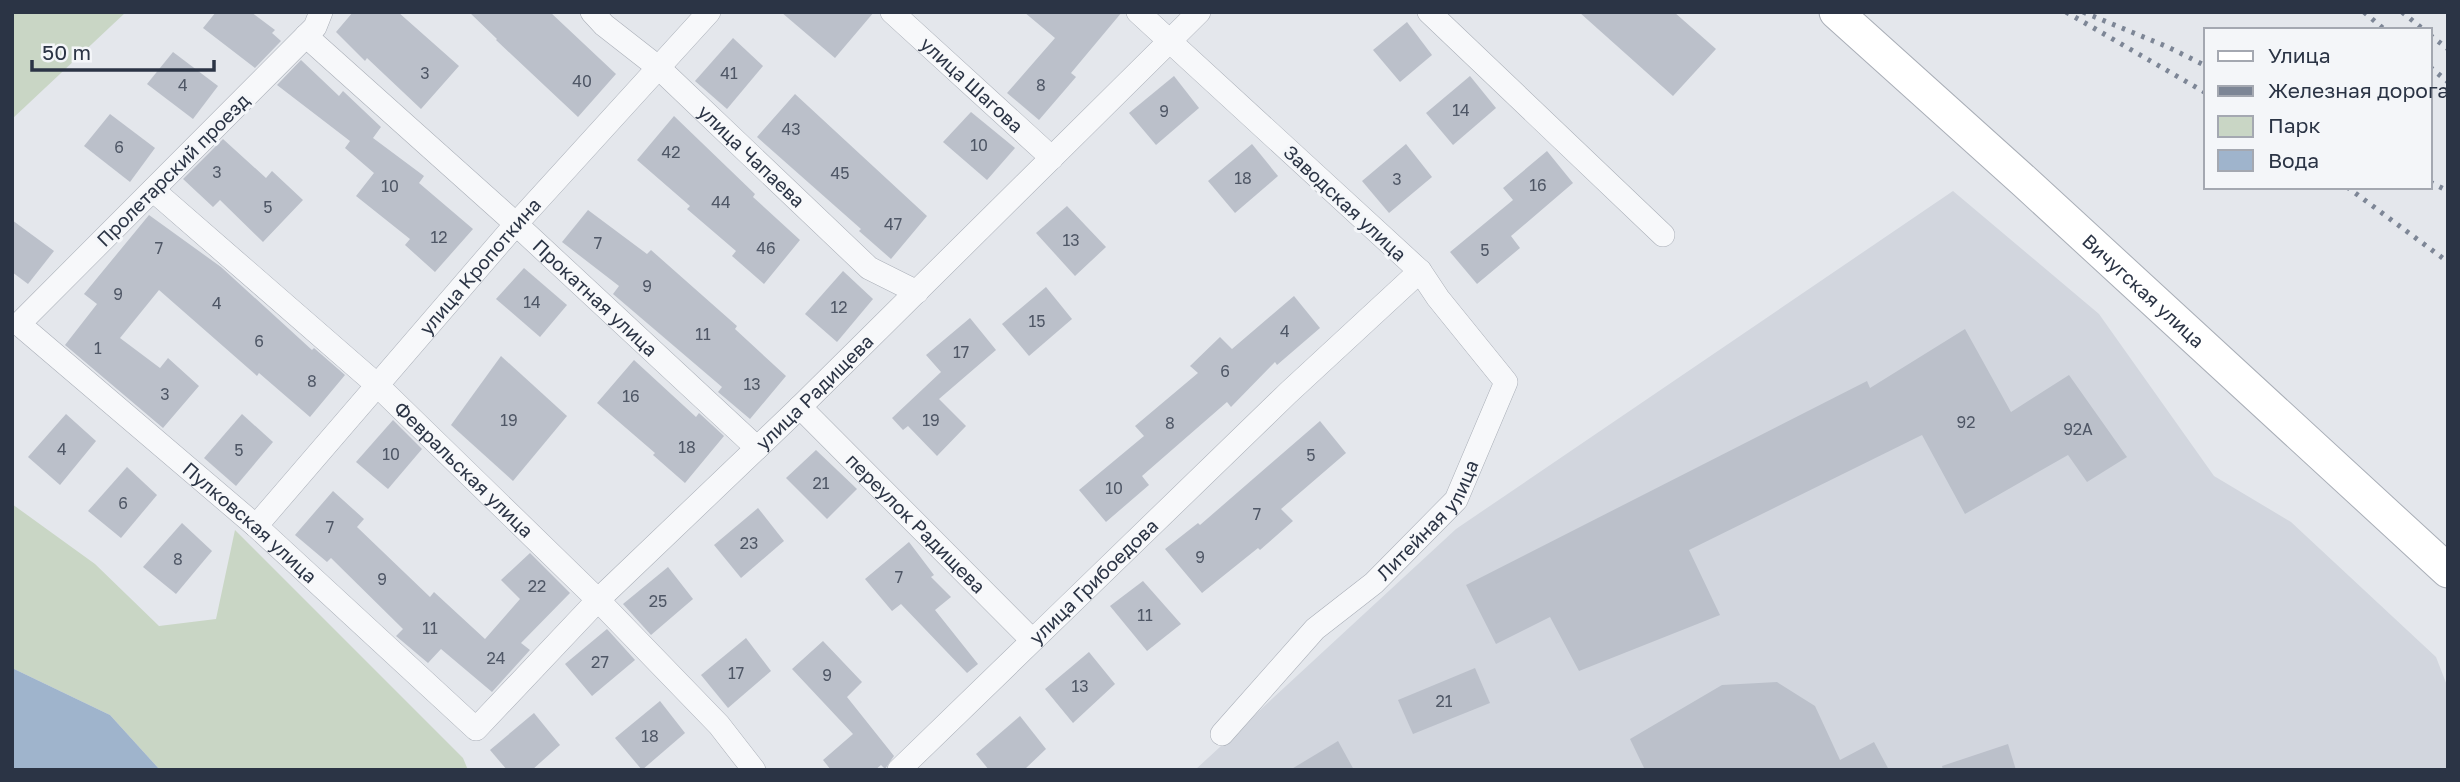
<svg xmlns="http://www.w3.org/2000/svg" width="2460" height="782" font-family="'Golos Text',sans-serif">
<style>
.built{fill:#d2d6de}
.green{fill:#c9d6c5}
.water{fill:#9fb4cc}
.building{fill:#bbc0ca}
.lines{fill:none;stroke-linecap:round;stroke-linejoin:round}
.minor-casing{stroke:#a9aeb7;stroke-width:24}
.secondary-casing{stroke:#a9aeb7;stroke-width:35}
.minor{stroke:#f7f8fa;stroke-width:23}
.secondary{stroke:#fff;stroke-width:33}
.rail{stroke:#7d8696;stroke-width:5;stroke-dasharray:3.5 7;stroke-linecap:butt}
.labels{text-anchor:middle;stroke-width:6;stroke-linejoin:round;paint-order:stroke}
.number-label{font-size:16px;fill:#4f5766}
.street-label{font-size:19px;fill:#2b3445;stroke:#f4f6f9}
</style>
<rect width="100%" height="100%" fill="#e4e7ec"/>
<!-- built -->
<path class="built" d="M1953 191 2099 314 2214 476 2291 522 2436 657 2448 688V770H1195L1456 529Z"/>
<!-- green -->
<g class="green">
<path d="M12 12H126L12 119Z"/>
<path d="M12 504 95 564 159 626 216 619 235 530 463 758 468 770H160L110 715 12 668Z"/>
</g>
<!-- water -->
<path class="water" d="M12 668 110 715 160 770H12Z"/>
<!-- building -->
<g class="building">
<path d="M216 12H251L275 30 272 33 281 41 255 68 203 28Z"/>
<path d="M353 12H398L459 66 421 109 367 58 365 61 336 32Z"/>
<path d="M469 12H550L616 74 578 117 496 40 497 39Z"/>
<path d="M781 12H874L835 58Z"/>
<path d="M1024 12H1122L1071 73 1076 77 1039 120 1007 93 1055 38Z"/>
<path d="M1579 12H1674L1716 49 1673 96Z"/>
<path d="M1407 22 1432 55 1400 82 1373 50Z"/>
<path d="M733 38 763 66 727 109 695 81Z"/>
<path d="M173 52 218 86 193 119 147 84Z"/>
<path d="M301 60 339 96 343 91 381 127 373 138 424 176 419 183 473 229 435 272 405 245 410 239 356 196 374 173 345 148 350 141 277 85Z"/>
<path d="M1174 76 1199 108 1156 145 1129 113Z"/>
<path d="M1470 76 1496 108 1453 145 1426 113Z"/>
<path d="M795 94 927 216 891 259 859 231 861 229 757 137Z"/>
<path d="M971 112 1015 148 987 180 943 142Z"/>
<path d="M110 114 155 148 130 182 84 146Z"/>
<path d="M674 116 755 194 753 197 800 240 764 284 732 256 736 251 687 209 690 206 637 160Z"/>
<path d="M223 139 266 178 272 171 303 200 263 242 220 200 213 207 183 179Z"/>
<path d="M1252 144 1278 176 1235 213 1208 181Z"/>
<path d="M1406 144 1432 177 1389 213 1362 181Z"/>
<path d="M1547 151 1573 183 1511 236 1520 248 1477 284 1450 252 1513 200 1503 188Z"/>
<path d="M1067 206 1106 247 1075 276 1036 233Z"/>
<path d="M588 210 647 254 651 250 737 326 735 329 786 376 750 419 718 392 722 387 613 294 619 286 562 242Z"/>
<path d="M149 215 221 267 312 350 314 348 345 375 310 417 259 373 257 376 159 290 120 338 160 368 168 358 199 386 163 428 65 345 97 304 84 294Z"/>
<path d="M12 220 54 251 28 284 12 272Z"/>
<path d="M524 268 567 305 540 337 496 299Z"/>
<path d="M843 271 873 299 837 342 805 314Z"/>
<path d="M1046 287 1072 319 1029 356 1002 324Z"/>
<path d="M1294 296 1320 328 1277 365 1275 362 1231 407 1227 402 1142 476 1149 485 1106 522 1079 490 1144 436 1135 426 1198 373 1190 366 1220 337 1232 349Z"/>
<path d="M970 318 996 350 939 399 966 426 937 456 908 426 903 430 892 418 941 372 926 355Z"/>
<path d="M1965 329 2011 412 2069 375 2127 457 2087 482 2068 455 1965 514 1922 435 1689 550 1720 615 1579 671 1550 617 1496 644 1466 585 1867 381 1870 388Z"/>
<path d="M501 356 567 416 513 481 451 425Z"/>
<path d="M634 360 696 417 699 413 724 436 685 483 653 455 655 453 597 403Z"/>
<path d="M66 414 96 441 60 485 28 457Z"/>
<path d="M242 414 273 442 236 486 204 458Z"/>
<path d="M393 420 422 449 388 489 356 462Z"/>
<path d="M1320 421 1346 453 1281 509 1293 521 1260 550 1258 548 1202 593 1165 549 1198 523 1200 525Z"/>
<path d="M816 450 857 489 827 519 786 478Z"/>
<path d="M127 467 157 495 121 538 88 511Z"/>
<path d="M333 491 364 519 357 527 430 597 434 592 485 639 520 599 501 580 530 553 570 593 521 643 530 650 492 692 441 649 428 663 396 636 403 629 331 558 327 562 295 535Z"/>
<path d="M758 508 784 541 741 578 714 545Z"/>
<path d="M182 523 212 551 176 594 143 567Z"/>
<path d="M909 542 934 575 931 577 951 597 935 610 978 664 967 673 901 604 892 611 865 579Z"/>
<path d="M668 567 693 599 651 635 623 604Z"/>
<path d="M1143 581 1181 624 1147 651 1110 606Z"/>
<path d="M607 629 635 660 592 696 565 664Z"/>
<path d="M746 638 771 671 728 708 701 675Z"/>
<path d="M823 641 862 682 847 697 894 756 885 769 881 765 875 770H831L823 760 853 734 792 669Z"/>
<path d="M1089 652 1115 684 1073 723 1045 689Z"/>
<path d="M1475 668 1490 703 1413 734 1398 700Z"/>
<path d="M1777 682 1815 706 1840 760 1874 742 1889 770H1645L1630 739 1722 685Z"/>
<path d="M660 701 685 733 642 770 615 738Z"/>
<path d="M534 713 560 745 532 770H507L490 750Z"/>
<path d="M1020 716 1046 749 1024 770H989L976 754Z"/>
<path d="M1338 741 1354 770H1290Z"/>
<path d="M2008 744 2016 770H1943L1942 766Z"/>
</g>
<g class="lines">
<!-- minor casing -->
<g class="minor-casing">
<g id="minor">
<path id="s1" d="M321 12 315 27 19 324 256 526 476 729 598 600 800 407 1199 12"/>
<path id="s2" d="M592 12 604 25 659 68 869 268 917 292"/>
<path id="s3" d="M892 12 1052 158"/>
<path d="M1429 12 1663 235"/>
<path id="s4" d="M306 36 516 224 757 448"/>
<path id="s5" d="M153 190 376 384 598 600 719 725 754 770"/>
<path id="s6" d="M800 407 1032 640"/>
<path id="s7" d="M256 526 516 224 709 12"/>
<path id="s8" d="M1222 734 1315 629 1374 583 1456 500 1506 382 1438 298 1420 271"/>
<path id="s9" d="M899 770 1288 393 1420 271 1138 12"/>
</g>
</g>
<!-- secondary casing -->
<g class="secondary-casing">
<g id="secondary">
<path id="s10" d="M1836 12 2025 182 2448 571"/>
</g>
</g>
<!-- minor -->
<use href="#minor" class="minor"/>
<!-- secondary -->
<use href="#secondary" class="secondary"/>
<!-- rail -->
<g class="rail">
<path d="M2066 12 2206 93"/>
<path d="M2083 12 2168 47 2206 66"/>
<path d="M2364 12 2385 30"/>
<path d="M2402 12 2424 30"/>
<path d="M2430 35 2448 49"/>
<path d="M2430 67 2448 82"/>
<path d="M2430 182 2448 191"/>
<path d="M2347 187 2448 262"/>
</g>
</g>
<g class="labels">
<!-- number labels -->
<g class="number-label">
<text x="425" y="79">3</text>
<text x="729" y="79">41</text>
<text x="582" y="87">40</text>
<text x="183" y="91">4</text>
<text x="1041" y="91">8</text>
<text x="1461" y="116">14</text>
<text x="1164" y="117">9</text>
<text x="791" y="135">43</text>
<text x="979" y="151">10</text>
<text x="119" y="153">6</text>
<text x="671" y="158">42</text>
<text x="217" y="178">3</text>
<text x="840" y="179">45</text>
<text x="1243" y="184">18</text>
<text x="1397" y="185">3</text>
<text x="1538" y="191">16</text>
<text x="390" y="192">10</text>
<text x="721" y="208">44</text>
<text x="268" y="213">5</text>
<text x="893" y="230">47</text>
<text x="439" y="243">12</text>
<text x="1071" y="246">13</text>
<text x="598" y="249">7</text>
<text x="159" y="254">7</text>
<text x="766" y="254">46</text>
<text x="1485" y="256">5</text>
<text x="647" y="292">9</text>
<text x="118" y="300">9</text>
<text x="532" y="308">14</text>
<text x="217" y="309">4</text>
<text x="839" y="313">12</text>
<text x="1037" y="327">15</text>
<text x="1285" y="337">4</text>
<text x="703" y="340">11</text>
<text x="259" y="347">6</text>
<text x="98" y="354">1</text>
<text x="961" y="358">17</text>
<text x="1225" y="377">6</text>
<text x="312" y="387">8</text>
<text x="752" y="390">13</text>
<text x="165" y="400">3</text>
<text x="631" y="402">16</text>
<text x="509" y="426">19</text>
<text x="931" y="426">19</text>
<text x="1966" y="428">92</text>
<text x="1170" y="429">8</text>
<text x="2078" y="435">92А</text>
<text x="687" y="453">18</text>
<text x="62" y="455">4</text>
<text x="239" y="456">5</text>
<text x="391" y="460">10</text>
<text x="1311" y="461">5</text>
<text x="821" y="489">21</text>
<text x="1114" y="494">10</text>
<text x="123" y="509">6</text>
<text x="1257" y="520">7</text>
<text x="330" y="533">7</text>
<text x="749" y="549">23</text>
<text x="1200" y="563">9</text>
<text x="178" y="565">8</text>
<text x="899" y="583">7</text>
<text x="382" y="585">9</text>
<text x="537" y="592">22</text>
<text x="658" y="607">25</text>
<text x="1145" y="621">11</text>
<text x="430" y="634">11</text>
<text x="496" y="664">24</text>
<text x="600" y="668">27</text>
<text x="736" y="679">17</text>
<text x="827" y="681">9</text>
<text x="1080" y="692">13</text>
<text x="1444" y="707">21</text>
<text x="650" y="742">18</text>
</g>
<!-- street labels -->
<g class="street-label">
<text dy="7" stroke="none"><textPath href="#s3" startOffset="108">улица Шагова</textPath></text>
<text dy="7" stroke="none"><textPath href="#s2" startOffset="215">улица Чапаева</textPath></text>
<text transform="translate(173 170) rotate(-45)" y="7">Пролетарский проезд</text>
<text transform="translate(1345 203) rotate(43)" y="7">Заводская улица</text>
<text dy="7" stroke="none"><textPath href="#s7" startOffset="343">улица Кропоткина</textPath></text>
<text dy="7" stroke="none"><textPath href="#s10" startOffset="415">Вичугская улица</textPath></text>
<text dy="7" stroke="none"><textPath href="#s4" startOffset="390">Прокатная улица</textPath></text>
<text dy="7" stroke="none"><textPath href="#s1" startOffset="1524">улица Радищева</textPath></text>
<text dy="7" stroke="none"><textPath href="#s5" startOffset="418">Февральская улица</textPath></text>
<text dy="7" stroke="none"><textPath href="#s8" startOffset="299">Литейная улица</textPath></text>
<text dy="7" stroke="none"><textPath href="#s1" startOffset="740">Пулковская улица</textPath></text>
<text dy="7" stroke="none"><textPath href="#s6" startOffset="164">переулок Радищева</textPath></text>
<text dy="7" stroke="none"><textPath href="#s9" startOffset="271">улица Грибоедова</textPath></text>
</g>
</g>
<!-- border -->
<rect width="2460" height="782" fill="none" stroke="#2b3445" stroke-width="28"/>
<!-- legend -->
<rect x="2204" y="28" width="228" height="161" fill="#f4f6f9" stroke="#a4a8b1" stroke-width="2"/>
<rect x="2218" y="51" width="35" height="10" fill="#ffffff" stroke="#a4a8b1" stroke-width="2"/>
<text x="2268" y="63" font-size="21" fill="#2b3445">Улица</text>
<rect x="2218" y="86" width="35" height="10" fill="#7d8696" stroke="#a4a8b1" stroke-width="2"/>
<text x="2268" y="98" font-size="21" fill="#2b3445">Железная дорога</text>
<rect x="2218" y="116" width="35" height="21" fill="#c9d6c5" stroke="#a4a8b1" stroke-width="2"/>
<text x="2268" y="133" font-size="21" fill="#2b3445">Парк</text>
<rect x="2218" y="150" width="35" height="21" fill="#9fb4cc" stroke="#a4a8b1" stroke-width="2"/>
<text x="2268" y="168" font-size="21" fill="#2b3445">Вода</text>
<!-- scale -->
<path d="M32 60v10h182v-10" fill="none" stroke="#2b3445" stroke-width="3.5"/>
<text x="42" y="60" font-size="21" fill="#2b3445" stroke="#f4f6f9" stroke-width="5" paint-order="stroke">50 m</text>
</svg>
